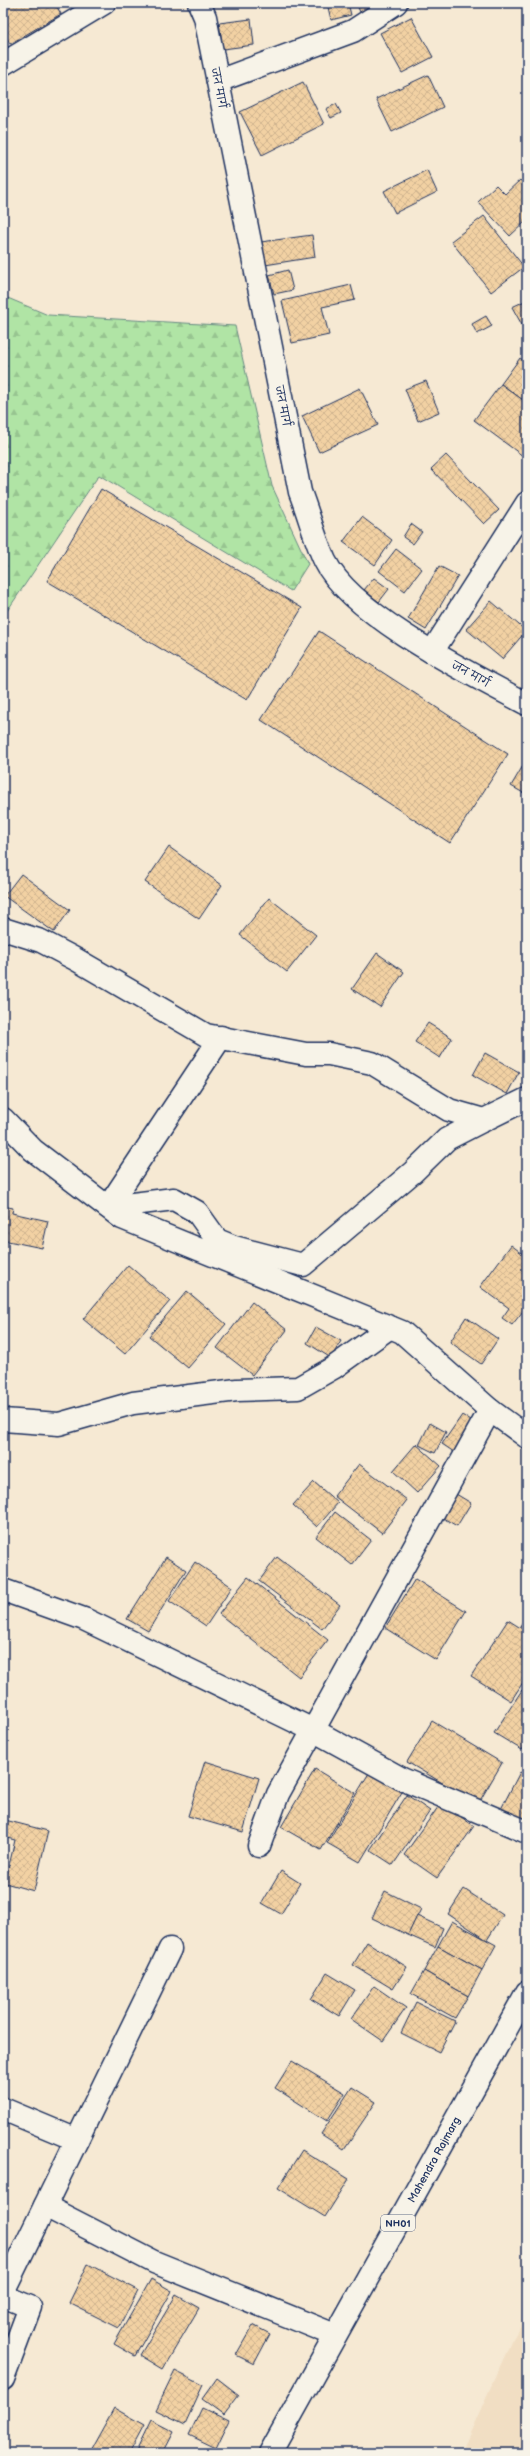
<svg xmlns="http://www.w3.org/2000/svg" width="530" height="2456" font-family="'Balsamiq Sans','Playpen Sans Deva',sans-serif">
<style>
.built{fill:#f1dec3}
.forest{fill:url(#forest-firs);stroke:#668a82}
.building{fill:url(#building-cross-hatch);stroke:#1b2f5e}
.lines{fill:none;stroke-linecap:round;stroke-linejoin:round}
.minor-casing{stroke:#1b2f5e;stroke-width:25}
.highway-casing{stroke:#1b2f5e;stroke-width:25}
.minor{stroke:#f7f3e8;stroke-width:22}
.highway{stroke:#f7f3e8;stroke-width:22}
.labels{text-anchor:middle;stroke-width:4;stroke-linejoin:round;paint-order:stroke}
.shield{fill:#f7f3e8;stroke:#5d6a87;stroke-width:1}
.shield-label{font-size:10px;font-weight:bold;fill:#1b2f5e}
.street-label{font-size:11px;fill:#1b2f5e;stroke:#f7f3e8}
</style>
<defs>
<pattern id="forest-firs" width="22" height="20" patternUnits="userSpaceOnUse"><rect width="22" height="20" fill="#b0e4a5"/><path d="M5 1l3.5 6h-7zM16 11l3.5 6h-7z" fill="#97c490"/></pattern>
<pattern id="building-cross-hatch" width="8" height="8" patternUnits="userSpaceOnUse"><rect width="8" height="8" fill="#f2d1a3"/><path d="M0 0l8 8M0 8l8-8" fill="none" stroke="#cfb48f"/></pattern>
</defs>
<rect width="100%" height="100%" fill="#f6e9d3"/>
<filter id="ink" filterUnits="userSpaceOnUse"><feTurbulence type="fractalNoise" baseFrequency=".025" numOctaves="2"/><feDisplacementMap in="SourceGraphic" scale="8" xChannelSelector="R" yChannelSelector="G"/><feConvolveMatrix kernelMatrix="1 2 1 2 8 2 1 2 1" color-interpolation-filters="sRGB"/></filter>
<g filter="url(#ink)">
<!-- built -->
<path class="built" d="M527 2315V2453H461L511 2342Z"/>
<!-- forest -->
<path class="forest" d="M3 296 48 315 235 326 272 486 308 564 291 591 99 475 3 617Z"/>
<!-- building -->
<g class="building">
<path d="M3 3H55L61 14 10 44 3 32Z"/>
<path d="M327 3H348L351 15 331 20Z"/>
<path d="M356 3H380L360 12Z"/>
<path d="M411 17 433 57 402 73 380 33Z"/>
<path d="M251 19 254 45 223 49 219 23Z"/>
<path d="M428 75 443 107 392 132 376 99Z"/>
<path d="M303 82 324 124 262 155 240 112Z"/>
<path d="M336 104 341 113 331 118 326 109Z"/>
<path d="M427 170 437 192 395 213 384 191Z"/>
<path d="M520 180 527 187V220L510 236 478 202 496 185 505 194Z"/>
<path d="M484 216 524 267 491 292 451 241Z"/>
<path d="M312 235 315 257 265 265 261 242Z"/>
<path d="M288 270 293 290 274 294 269 275Z"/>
<path d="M351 285 355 300 322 307 329 335 292 343 282 301Z"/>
<path d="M527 300V334L512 307Z"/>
<path d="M486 316 492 326 477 334 472 324Z"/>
<path d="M520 358 527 363V403L501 384Z"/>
<path d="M426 381 439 412 418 421 405 389Z"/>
<path d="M501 384 527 403V459L474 420Z"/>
<path d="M360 388 378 425 319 452 302 416Z"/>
<path d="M446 455 499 510 484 524 431 469Z"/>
<path d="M101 489 302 608 247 700 47 581Z"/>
<path d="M362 517 392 540 375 565 343 542Z"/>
<path d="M411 524 422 532 413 544 403 537Z"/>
<path d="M396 549 422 569 405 591 379 571Z"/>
<path d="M439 566 458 576 426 630 408 619Z"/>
<path d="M374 578 389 589 379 602 364 590Z"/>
<path d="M491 601 526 631 502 659 466 629Z"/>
<path d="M319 631 508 754 450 843 261 720Z"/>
<path d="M527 759V795L511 786Z"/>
<path d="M169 847 222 885 199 919 145 882Z"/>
<path d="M21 874 70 910 54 932 4 896Z"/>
<path d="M269 898 316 935 287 972 240 935Z"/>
<path d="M377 953 404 972 380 1007 352 989Z"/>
<path d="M428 1023 452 1038 440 1058 415 1042Z"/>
<path d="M485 1053 519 1072 507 1094 473 1075Z"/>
<path d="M3 1206 13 1208 12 1213 48 1221 42 1248 3 1240Z"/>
<path d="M511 1245 527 1257V1306L512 1325 502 1318 509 1308 480 1287Z"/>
<path d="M128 1265 170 1301 125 1354 83 1319Z"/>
<path d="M187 1291 226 1324 188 1368 149 1336Z"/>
<path d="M252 1302 287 1330 252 1375 217 1348Z"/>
<path d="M466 1317 498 1339 481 1364 450 1342Z"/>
<path d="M316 1327 341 1341 331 1358 307 1343Z"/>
<path d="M462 1415 474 1423 454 1452 442 1444Z"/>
<path d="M430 1423 446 1432 435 1453 419 1445Z"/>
<path d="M416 1444 441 1466 417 1493 393 1471Z"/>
<path d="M359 1464 407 1500 382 1533 334 1496Z"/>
<path d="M314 1482 338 1503 317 1527 293 1505Z"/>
<path d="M456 1494 471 1503 457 1526 441 1517Z"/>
<path d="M335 1512 371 1540 352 1565 316 1537Z"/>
<path d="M166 1557 186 1570 148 1631 127 1619Z"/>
<path d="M277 1557 340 1605 322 1629 259 1581Z"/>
<path d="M195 1562 232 1587 206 1626 169 1601Z"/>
<path d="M248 1577 328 1640 299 1677 219 1614Z"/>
<path d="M415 1579 466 1611 436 1660 385 1628Z"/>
<path d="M527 1615V1631L520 1626Z"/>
<path d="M508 1620 527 1632V1676L511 1701 471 1676Z"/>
<path d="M522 1690 527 1694V1743L522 1750 494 1733Z"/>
<path d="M432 1721 502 1763 478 1804 407 1762Z"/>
<path d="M205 1761 259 1778 243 1832 188 1816Z"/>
<path d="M315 1769 355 1793 321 1850 281 1827Z"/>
<path d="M520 1772 527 1775V1822L501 1809Z"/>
<path d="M369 1773 402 1792 360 1862 327 1843Z"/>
<path d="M407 1795 430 1811 393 1865 370 1850Z"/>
<path d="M441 1803 474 1826 437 1878 404 1855Z"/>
<path d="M5 1820 48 1831 34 1891 5 1883 15 1840 3 1837Z"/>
<path d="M281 1871 300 1883 281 1914 262 1903Z"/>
<path d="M464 1889 503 1915 487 1940 448 1914Z"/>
<path d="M385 1891 421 1909 408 1935 372 1918Z"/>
<path d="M417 1916 443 1928 435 1947 408 1935Z"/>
<path d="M452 1921 496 1945 482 1970 438 1946Z"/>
<path d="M367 1942 407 1967 393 1989 353 1965Z"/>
<path d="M438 1946 482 1970 468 1996 424 1971Z"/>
<path d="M424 1971 468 1996 455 2018 411 1994Z"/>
<path d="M327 1973 355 1990 339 2016 311 1999Z"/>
<path d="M374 1986 406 2008 383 2041 351 2019Z"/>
<path d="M416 2002 455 2021 439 2052 401 2033Z"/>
<path d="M292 2061 345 2093 327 2121 275 2088Z"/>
<path d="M352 2087 376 2102 344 2149 321 2134Z"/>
<path d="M302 2150 349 2179 325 2217 278 2188Z"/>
<path d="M88 2264 138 2290 119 2328 69 2303Z"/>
<path d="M151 2279 172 2291 135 2356 114 2344Z"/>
<path d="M176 2295 199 2308 163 2369 140 2355Z"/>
<path d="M253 2325 270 2334 254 2364 236 2355Z"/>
<path d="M175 2371 203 2385 185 2424 156 2410Z"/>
<path d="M217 2378 239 2395 224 2415 202 2399Z"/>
<path d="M114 2408 144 2425 129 2453H89Z"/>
<path d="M202 2408 229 2421 216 2448 189 2435Z"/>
<path d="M151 2420 174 2432 163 2453H135Z"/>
</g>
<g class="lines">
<!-- minor casing -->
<g class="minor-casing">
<g id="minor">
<path d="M199 3 205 17 300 492C309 515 315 540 325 561 352 616 473 675 527 704"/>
<path d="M3 64 104 3"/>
<path d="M218 81 353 31 396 3"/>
<path d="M432 652 527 503"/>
<path d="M3 929 41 941 77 960 206 1035 306 1054H329L372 1063 449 1110 484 1120 527 1099"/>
<path d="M3 1119 33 1150 122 1218 402 1332 490 1410 527 1437"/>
<path d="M108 1207 174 1199 197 1212 217 1240 234 1247 303 1265 413 1172 447 1139 484 1120"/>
<path d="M108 1207 221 1037"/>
<path d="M3 1420 59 1424 133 1403 237 1390 298 1388 333 1368 390 1327"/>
<path d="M3 1590 84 1619 313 1730 402 1779 527 1832"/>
<path d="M259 1846 278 1794 490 1410"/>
<path d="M3 2109 77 2140"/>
<path d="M45 2206 154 2262 335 2335"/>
<path d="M3 2292 170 1949"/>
<path d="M3 2296 30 2307 3 2379"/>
</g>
</g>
<!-- highway casing -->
<g class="highway-casing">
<g id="highway">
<path id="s1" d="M270 2453 527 1992"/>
</g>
</g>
<!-- minor -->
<use href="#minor" class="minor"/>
<!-- highway -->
<use href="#highway" class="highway"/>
</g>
</g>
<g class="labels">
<!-- shield labels -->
<rect class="shield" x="381" y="2215" width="34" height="16" rx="3"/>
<g class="shield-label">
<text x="398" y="2227">NH01</text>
</g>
<!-- street labels -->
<g class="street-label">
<text transform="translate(219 88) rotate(79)" y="4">जन मार्ग</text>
<text transform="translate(283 406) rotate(79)" y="4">जन मार्ग</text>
<text transform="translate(471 674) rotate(29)" y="4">जन मार्ग</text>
<text dy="4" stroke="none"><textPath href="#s1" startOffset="336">Mahendra Rajmarg</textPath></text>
</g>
</g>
<!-- margin -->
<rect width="530" height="2456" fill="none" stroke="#f7f3e8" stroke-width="16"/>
<rect x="8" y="8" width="514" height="2440" fill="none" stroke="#1b2f5e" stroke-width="1.5" filter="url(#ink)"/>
</svg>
